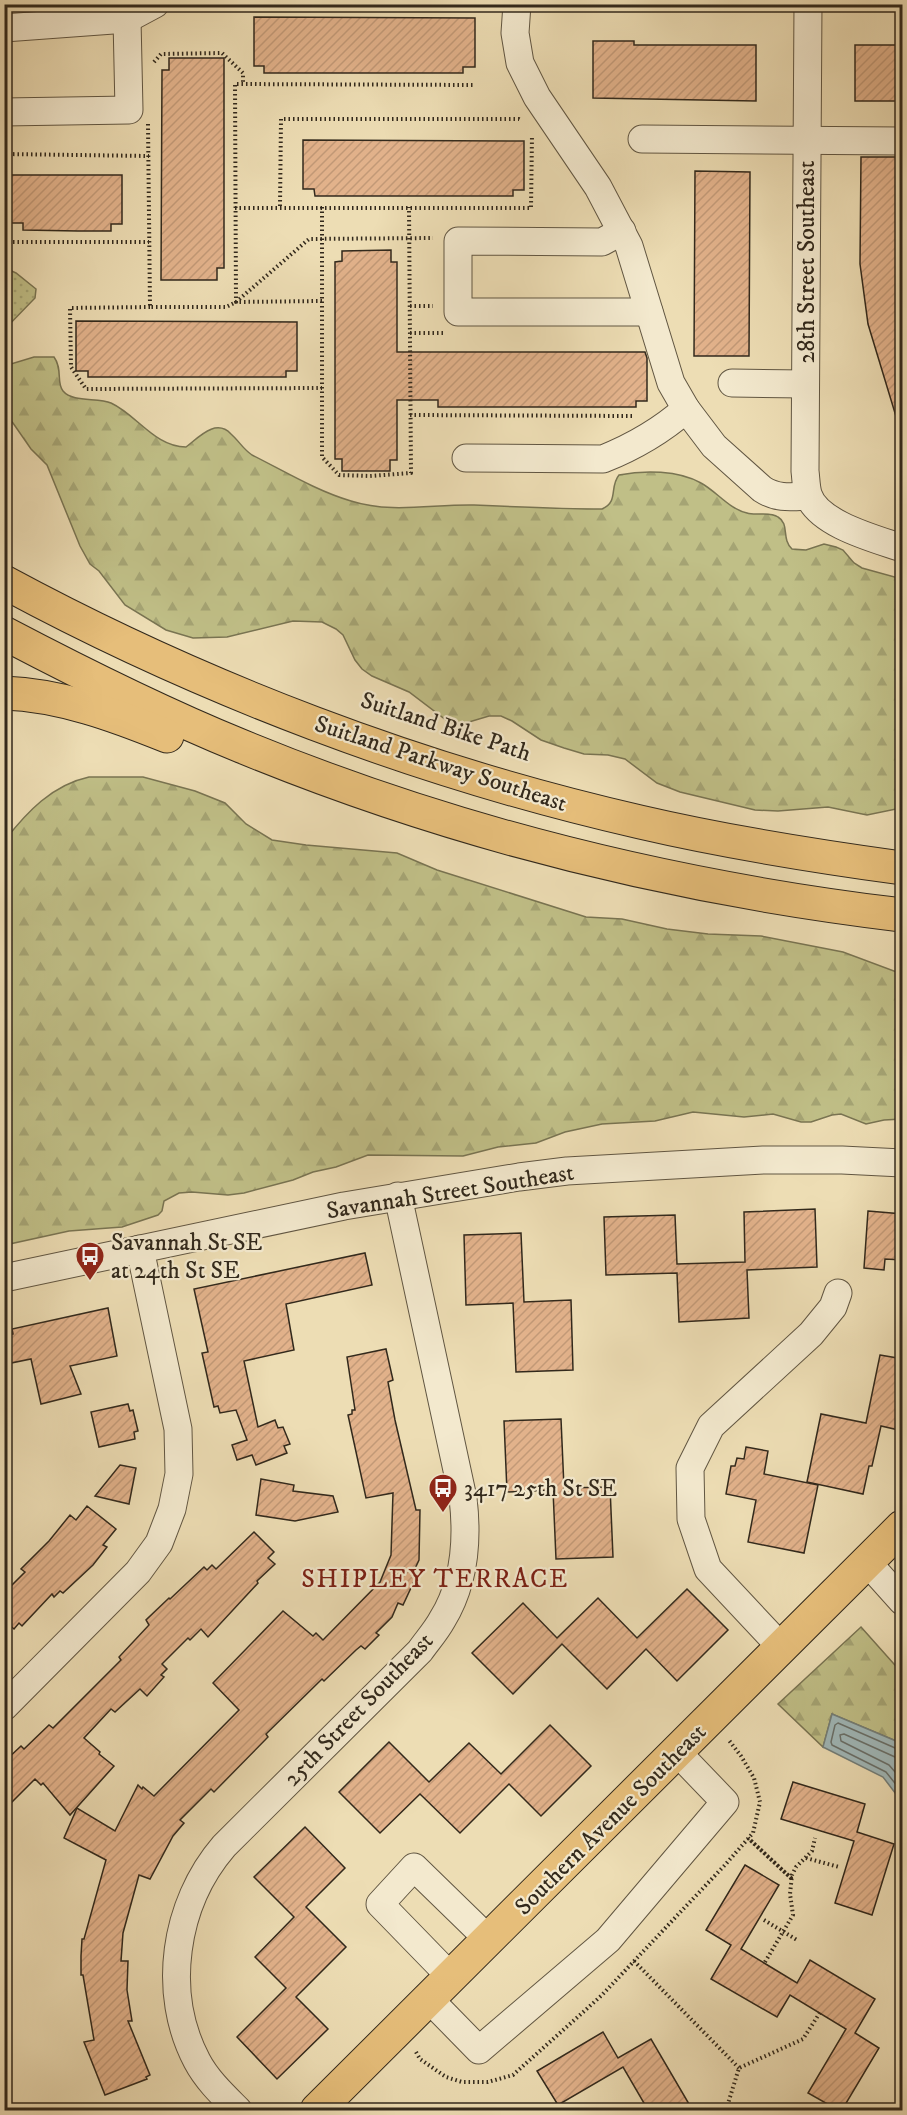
<svg xmlns="http://www.w3.org/2000/svg" width="907" height="2115" font-family="'IM FELL DW Pica',serif">
<style>
.forest{fill:url(#forest-firs);stroke:#797452;stroke-width:1.5}
.park{fill:url(#park-dots);stroke:#797452;stroke-width:1.5}
.water{fill:#a0b8b9;stroke:#747f7a;stroke-width:1.5}
.lines{fill:none;stroke-linecap:round;stroke-linejoin:round}
.shore{stroke:#69706a;stroke-width:1.5}
.building{fill:url(#building-hatch);stroke:#32291c;stroke-width:1.5}
.minor-casing{stroke:#615642;stroke-width:29}
.major-casing{stroke:#32291c;stroke-width:35}
.highway-casing{stroke:#32291c;stroke-width:35}
.path{stroke:#32291c;stroke-width:4;stroke-dasharray:1.5 3;stroke-linecap:butt}
.minor{stroke:#f3e9ce;stroke-width:27}
.major{stroke:#e6be7a;stroke-width:33}
.highway{stroke:#e6be7a;stroke-width:33}
.labels{text-anchor:middle;stroke-width:4.5;stroke-linejoin:round;paint-order:stroke}
.street-label{font-size:24px;fill:#32291c;stroke:#f3e9ce}
.poi-label{font-size:24px;fill:#32291c;stroke:#f3e9ce;text-anchor:start}
.neighbourhood-label{font-size:26px;letter-spacing:1.5px;fill:#7a1f14;stroke:#f3e9ce}
</style>
<defs>
<pattern id="forest-firs" width="22" height="20" patternUnits="userSpaceOnUse" patternTransform="scale(1.5)"><rect width="22" height="20" fill="#c0bf87"/><path d="M5 1l3.5 6h-7zM16 11l3.5 6h-7z" fill="#a5a474"/></pattern>
<pattern id="park-dots" width="8" height="8" patternUnits="userSpaceOnUse" patternTransform="scale(1.5)"><rect width="8" height="8" fill="#c0bf87"/><path d="M2 2h.1M6 6h.1" fill="none" stroke="#a5a474" stroke-width="1.8" stroke-linecap="round"/></pattern>
<pattern id="building-hatch" width="6" height="6" patternUnits="userSpaceOnUse" patternTransform="scale(1.5)"><rect width="6" height="6" fill="#e2b28b"/><path d="M-1 1l2-2M0 6l6-6M5 7l2-2" fill="none" stroke="#c29977"/></pattern>
</defs>
<rect width="100%" height="100%" fill="#edddb4"/>
<filter id="stains"><feTurbulence type="fractalNoise" baseFrequency=".00333" numOctaves="4"/><feColorMatrix values="0 0 0 0 .2 0 0 0 0 .09 0 0 0 0 .02 0 0 0 .5 -.17"/></filter>
<radialGradient id="worn" r=".72"><stop offset=".6" stop-color="#630" stop-opacity="0"/><stop offset="1" stop-color="#630" stop-opacity=".3"/></radialGradient>
<!-- forest -->
<g class="forest">
<path d="M34 357H54C63 369 56 383 63 391 73 403 98 397 111 403 137 415 155 447 186 447 199 437 216 418 231 434 239 441 243 449 252 455 284 471 317 491 351 501 392 514 433 504 474 505 517 507 560 509 602 509 619 502 609 487 619 475 644 470 678 470 701 483 716 491 729 509 747 513 756 516 770 511 778 517 790 524 781 539 792 549L806 550 824 544 836 547 843 550 854 563 862 568 902 579V811L896 809 867 815 828 807 778 811 755 810 680 792 657 783 625 759 608 755 584 754 564 748 541 740 512 721 501 716H489L459 725 450 723 409 692 372 676 362 669 355 660 343 635 336 629 322 622 293 621 227 637 193 638 166 630 125 605 99 571 90 564 80 546 47 465 31 449 13 423 5 415V363L11 364Z"/>
<path d="M89 777H143L195 791 225 803 246 824 272 840 306 845 397 853 437 870 586 917 622 919 667 929 708 934 761 936 843 952 902 974V1119L884 1120 866 1124 841 1114 832 1115 811 1122H801L773 1114 744 1117 693 1112 655 1121 602 1124 565 1132 536 1143 498 1147 463 1156 368 1155 336 1167 313 1172 293 1180 244 1193 228 1195 192 1192 179 1193 164 1201 162 1211 158 1215 122 1227 69 1231 5 1245V840C27 812 52 785 89 777Z"/>
<path d="M861 1627 902 1673V1746L896 1741 832 1714 823 1747 778 1704Z"/>
</g>
<!-- park -->
<path class="park" d="M5 268 16 273 36 289 35 298 5 329Z"/>
<!-- water -->
<path class="water" d="M832 1714 896 1741 902 1746V1802L883 1777 823 1747Z"/>
<g class="lines">
<!-- shore -->
<g class="shore">
<path d="M902 1751 838 1723 835 1725 831 1742 832 1745 886 1772 902 1792"/>
<path d="M902 1758 895 1757 844 1734 840 1735 841 1741 889 1765 902 1780"/>
</g>
</g>
<!-- building -->
<g class="building">
<path d="M254 17 475 18V67H463V73H264V66H254Z"/>
<path d="M593 41H634V45H756V101L593 98Z"/>
<rect x="855" y="45" width="42" height="56"/>
<path d="M169 58H224V268H217V280H161L162 70H169Z"/>
<path d="M303 140 524 141V190H513V196H315L314 189H303Z"/>
<path d="M861 157H903V422L898 423 868 324 860 264Z"/>
<path d="M695 171 750 172 749 356H694Z"/>
<path d="M4 175H122V224H111V231H78L23 230V223H4Z"/>
<path d="M391 250V262H397V352H645L647 358V401H636V407H438V400H397V460H390V471H342V459H335V262L342 261V251Z"/>
<path d="M76 321 297 322V371H286V377H88V371H76Z"/>
<path d="M815 1209 817 1267 747 1270 749 1318 679 1322 677 1273 606 1275 604 1217 675 1215 677 1264 745 1262 744 1212Z"/>
<path d="M868 1211 903 1214V1260L885 1259 884 1270 864 1268Z"/>
<path d="M521 1233 524 1302 571 1300 573 1370 516 1372 513 1303 466 1305 464 1235Z"/>
<path d="M365 1253 372 1285 286 1304 294 1350 244 1361 258 1427 275 1420 278 1428 283 1427 290 1444 284 1446 287 1453 256 1465 252 1455 237 1460 232 1445 247 1440 236 1410 220 1413 218 1406 214 1407 202 1353 208 1352 194 1289Z"/>
<path d="M108 1308 117 1356 70 1366 81 1394 41 1404 31 1359 11 1363 5 1336 13 1334 12 1329Z"/>
<path d="M386 1349 393 1380 388 1382 395 1420 416 1510H420L419 1560 412 1575 416 1577 403 1605 398 1603 392 1617 376 1633 379 1635 365 1649 361 1646 356 1650 324 1681 322 1679 266 1734 268 1737 214 1792 211 1789 180 1820 184 1823 173 1836 150 1879 139 1875 123 1933 121 1961H128L127 1990 132 2021H128L150 2075 146 2077 147 2079 105 2095 84 2042 94 2040 83 1975H81V1956L82 1939H84L106 1860 64 1838 77 1808 115 1831 138 1785 142 1789 143 1787 154 1796 239 1710 213 1683 283 1611 313 1636 316 1633 323 1640 380 1582 391 1555 393 1493 366 1498 348 1415 352 1414V1410H355L347 1357Z"/>
<path d="M880 1355 903 1359V1431L881 1426 872 1466H869L863 1494 807 1482 821 1414 866 1423Z"/>
<path d="M128 1404 130 1411 133 1410 138 1431 134 1432 135 1439 99 1447 91 1412Z"/>
<path d="M561 1419 564 1488 610 1487 613 1557 556 1559 553 1490 507 1492 504 1421Z"/>
<path d="M746 1447 768 1451 764 1474 818 1485 804 1553 748 1542 756 1500 726 1494 731 1466H735L737 1458 744 1459Z"/>
<path d="M120 1465 136 1468 129 1504 95 1496Z"/>
<path d="M261 1479 294 1485 293 1491 333 1496 338 1512 295 1521 256 1515Z"/>
<path d="M87 1506 116 1529 103 1545 107 1547 93 1565 63 1593 60 1591 54 1597 52 1594 22 1626 19 1623 14 1629 4 1620V1598L8 1595 5 1592 25 1572 21 1569 49 1541 70 1515 76 1520Z"/>
<path d="M254 1532 274 1552 268 1558 275 1564 257 1581 258 1583 208 1637 201 1629 190 1640 188 1638 162 1664 167 1669 161 1675 164 1677 147 1696 140 1689 115 1712 111 1709 84 1738 100 1752 99 1754 114 1766 70 1815 43 1783 41 1785 35 1779 4 1810V1762L21 1746 24 1749 49 1725 53 1728 121 1660 119 1657 149 1625 146 1620 169 1598 170 1599 204 1567 207 1570 212 1565 216 1569Z"/>
<path d="M687 1589 728 1630 677 1681 646 1649 607 1689 562 1644 513 1694 472 1653 523 1603 557 1638 598 1598 637 1638Z"/>
<path d="M550 1725 591 1766 541 1816 509 1784 460 1833 420 1794 380 1833 339 1792 389 1742 429 1782 469 1743 501 1774Z"/>
<path d="M793 1782 865 1804 857 1832 894 1844 872 1915 835 1903 854 1841 781 1819Z"/>
<path d="M305 1827 345 1868 306 1907 346 1947 296 1997 328 2029 277 2079 237 2037 286 1988 255 1957 294 1917 254 1877Z"/>
<path d="M745 1865 779 1885 741 1949 797 1983 810 1960 875 1999 855 2033 879 2048 842 2110H838L808 2093 846 2029 790 1995 777 2017 711 1979 731 1945 706 1930Z"/>
<path d="M603 2032 618 2058 651 2039 689 2104 677 2110H648L623 2067 558 2105 537 2071Z"/>
</g>
<g class="lines">
<!-- minor casing -->
<g class="minor-casing">
<g id="minor">
<path d="M517 4 515 33 520 63 537 97 598 187 629 246 671 383 686 409 714 446 762 489C777 499 791 497 808 496"/>
<path d="M808 4 805 471C806 479 806 487 808 494 817 524 876 539 902 548"/>
<path d="M4 28 127 19 155 4"/>
<path d="M4 112 129 110 127 19"/>
<path d="M642 139 902 141"/>
<path d="M622 231 602 242 458 241V312H649"/>
<path d="M732 383 805 384"/>
<path d="M466 458 603 459C633 447 661 431 686 409"/>
<path d="M4 1278 344 1206 519 1177 567 1171 763 1160H842L902 1163"/>
<path d="M867 1562 902 1601"/>
<path d="M782 1648 708 1569 691 1519 690 1468 711 1426 811 1334 833 1307 838 1293"/>
<path d="M4 1707 138 1572 159 1543 172 1509 179 1474 178 1429 140 1249"/>
<path d="M451 1977 380 1904 414 1867 489 1940"/>
<path d="M429 1999 479 2050 608 1940 725 1802 677 1752"/>
<path d="M238 2110C223 2095 207 2080 197 2061 161 1993 174 1904 224 1846L420 1651C427 1641 436 1631 442 1620 465 1583 468 1540 463 1498L398 1196"/>
</g>
</g>
<!-- major casing -->
<g class="major-casing">
<path id="major" d="M317 2110 902 1527"/>
</g>
<!-- highway casing -->
<g class="highway-casing">
<g id="highway">
<path d="M4 582C202 689 421 772 640 822 726 842 814 856 902 868"/>
<path d="M4 633C82 674 160 713 241 746 452 833 676 888 902 915"/>
<path d="M4 693C61 695 115 715 167 736"/>
</g>
</g>
<!-- path -->
<g class="path">
<path d="M154 62 161 54 222 53 243 73V84"/>
<path d="M148 124 150 307H226L236 302 309 239 433 238"/>
<path d="M4 154 149 156"/>
<path d="M280 206 281 119H519L521 120"/>
<path d="M322 207V457L339 475 370 476 411 473 409 207"/>
<path d="M235 208H531L532 135"/>
<path d="M4 242H149"/>
<path d="M322 301 236 302 235 84 475 85"/>
<path d="M410 306H433"/>
<path d="M150 307 70 308 71 367 86 389 322 388"/>
<path d="M410 333H445"/>
<path d="M410 415 632 416"/>
<path d="M748 1838 791 1878 748 1838"/>
<path d="M806 1858 839 1867"/>
<path d="M764 1920 797 1940"/>
<path d="M634 1961 739 2068"/>
<path d="M765 1962 793 1915 790 1894 792 1875 796 1867 812 1851 815 1838"/>
<path d="M416 2052 420 2059 446 2077 462 2082H488L513 2075 601 1996 724 1866 753 1833 760 1802 754 1778 741 1756 728 1739"/>
<path d="M726 2110 739 2068 803 2039 821 2011"/>
</g>
<!-- minor -->
<use href="#minor" class="minor"/>
<!-- major -->
<use href="#major" class="major"/>
<!-- highway -->
<use href="#highway" class="highway"/>
</g>
<!-- icons -->
<defs>
<g id="bus-pin" transform="scale(1.5)"><path d="M0 17L-7.5 6A9.5 9.5 0 1 1 7.5 6Z" fill="#8f2418" stroke="#f3e9ce"/><path d="M-5-6H5V4H4V6H2V4H-2V6H-4V4H-5ZM-3.5-4V0h7V-4ZM-3.5 1.2v1.5H-2V1.2ZM2 1.2v1.5H3.5V1.2Z" fill="#fff"/></g>
</defs>
<g fill-rule="evenodd">
<use href="#bus-pin" x="90" y="1256"/>
<use href="#bus-pin" x="443" y="1488"/>
</g>
<g class="labels">
<!-- street labels -->
<g class="street-label">
<text transform="translate(806 262) rotate(-90)" y="8">28th Street Southeast</text>
<text transform="translate(446 726) rotate(18)" y="8">Suitland Bike Path</text>
<text transform="translate(441 763) rotate(18)" y="8">Suitland Parkway Southeast</text>
<text transform="translate(450 1191) rotate(-9)" y="8">Savannah Street Southeast</text>
<text transform="translate(358 1709) rotate(-46)" y="8">25th Street Southeast</text>
<text transform="translate(610 1819) rotate(-45)" y="8">Southern Avenue Southeast</text>
</g>
<!-- poi labels -->
<g class="poi-label">
<text x="111" y="1250">Savannah St SE<tspan x="111" dy="28">at 24th St SE</tspan></text>
<text x="464" y="1496">3417 25th St SE</text>
</g>
<!-- neighbourhood labels -->
<g class="neighbourhood-label">
<text x="435" y="1587">SHIPLEY TERRACE</text>
</g>
</g>
<!-- margin -->
<rect width="907" height="2115" fill="none" stroke="#edddb4" stroke-width="24"/>
<rect x="6" y="6" width="895" height="2103" fill="none" stroke="#32291c" stroke-width="3"/>
<rect x="12" y="12" width="883" height="2091" fill="none" stroke="#32291c" stroke-width="1.5"/>
<rect width="100%" height="100%" filter="url(#stains)"/>
<rect width="100%" height="100%" fill="url(#worn)"/>
</svg>
